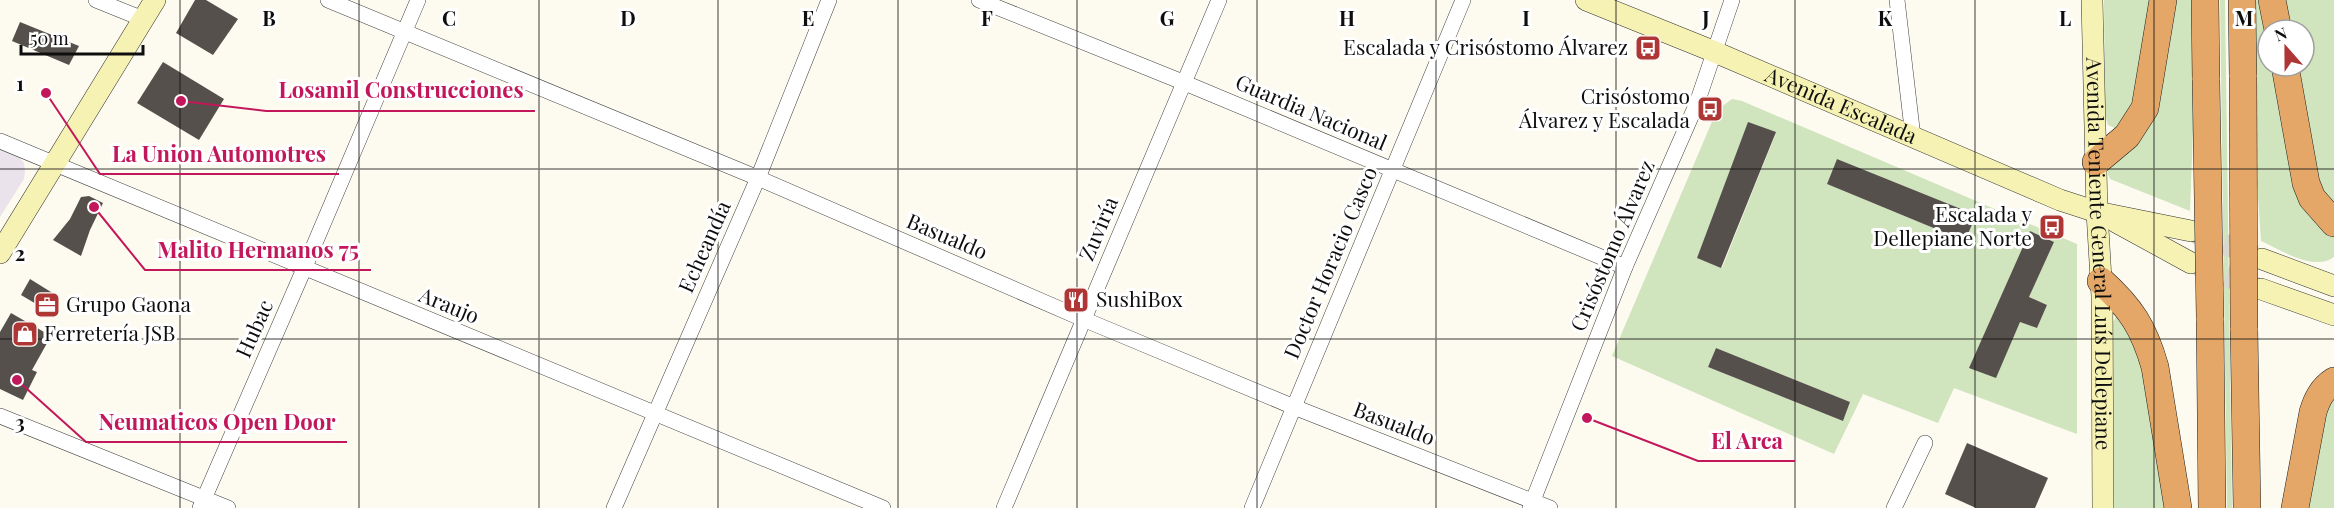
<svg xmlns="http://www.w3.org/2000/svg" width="2334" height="508" font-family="'Playfair Display',serif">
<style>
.industrial{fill:#ebe3eb}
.green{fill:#d0e4be;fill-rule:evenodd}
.building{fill:#55504b}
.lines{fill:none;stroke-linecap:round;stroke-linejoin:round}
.secondary-tunnel{stroke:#d9d7ce;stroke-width:21;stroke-dasharray:21 10;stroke-linecap:butt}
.street-casing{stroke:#414141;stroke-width:16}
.secondary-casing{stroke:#303030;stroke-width:22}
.highway-casing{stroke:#1f1f1f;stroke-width:28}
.street{stroke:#fff;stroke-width:15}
.secondary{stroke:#f6f2b3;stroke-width:21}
.highway{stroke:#e4a768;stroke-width:27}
.highway-bridge-casing{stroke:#1f1f1f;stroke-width:28;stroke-linecap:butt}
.highway-bridge{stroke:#e4a768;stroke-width:27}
.grid{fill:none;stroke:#0e0e0e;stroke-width:1.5;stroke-opacity:0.55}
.labels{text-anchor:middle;stroke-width:6;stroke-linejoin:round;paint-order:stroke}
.poi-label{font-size:21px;fill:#0e0e0e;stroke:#fff;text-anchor:end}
.street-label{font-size:21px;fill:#0e0e0e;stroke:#fff}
.grid-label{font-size:20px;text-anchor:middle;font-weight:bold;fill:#0e0e0e;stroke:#fff;stroke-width:6;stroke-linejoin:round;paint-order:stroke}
.leader{fill:none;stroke:#c2185b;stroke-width:2}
.callout-dot{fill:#c2185b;stroke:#fff;stroke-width:2}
.callout-label{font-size:22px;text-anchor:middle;font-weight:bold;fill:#c2185b;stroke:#fff;stroke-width:6;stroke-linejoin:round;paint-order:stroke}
</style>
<rect width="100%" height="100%" fill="#fdfbf0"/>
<!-- industrial -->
<path class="industrial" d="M0 147 18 156 24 163 25 172 24 179 0 217Z"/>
<!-- green -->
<g class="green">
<path d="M2104 0H2153L2137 108 2117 129 2108 125 2105 115Z"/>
<path d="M2166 0H2192L2193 130 2190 211 2110 179C2105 170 2110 164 2115 157Z"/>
<path d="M2220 0H2225L2232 508H2227Z"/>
<path d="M2254 0H2264L2268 30V66H2279L2334 230V257C2314 272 2281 250 2261 241L2255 154Z"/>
<path d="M2278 0H2334V209L2317 193 2292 66H2304V30H2285Z"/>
<path d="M1732 99 1742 101 2077 244V434L1954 388 1938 423 1863 394 1834 454 1612 356 1717 110ZM1776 133 1722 268 1697 258ZM1837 159 1976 215 1965 241 1827 184ZM2030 231 2054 242 2029 297 2047 305 2037 328 2020 322ZM1716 348 1850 402 1843 421 1708 367Z"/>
<path d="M2117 315 2136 323 2171 508H2114L2113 322Z"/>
<path d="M2334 399V508H2304L2326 401Z"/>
</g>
<!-- building -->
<g class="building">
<path d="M195 0H206L238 19 213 55 176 33Z"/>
<path d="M20 22 79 46 69 65 12 41Z"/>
<path d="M163 62 224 99 199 140 137 103Z"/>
<path d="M1748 122 1776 132 1721 268 1697 258Z"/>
<path d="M1837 159 1976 215 1965 241 1827 184Z"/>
<path d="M89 196 103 203 90 230 81 256 53 240 70 219 81 197Z"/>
<path d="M2030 231 2054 242 2029 297 2047 305 2037 328 2020 322 1996 378 1969 368Z"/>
<path d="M30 279 59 297 53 314 21 295Z"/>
<path d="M11 313 51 336 32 370 37 372 23 400 0 389V332Z"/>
<path d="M1716 348 1850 402 1843 421 1708 367Z"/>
<path d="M1967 443 2048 478 2035 508H1976L1945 494Z"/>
</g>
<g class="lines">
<!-- secondary-tunnel -->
<g class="secondary-tunnel">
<path d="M2195 233 2255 256"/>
<path d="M2197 265 2258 288"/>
</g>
<!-- street casing -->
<g class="street-casing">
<g id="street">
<path d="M96 0 143 19"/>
<path d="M328 0 758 178 1083 319 1294 407 1550 508"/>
<path d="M979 0 1185 83 1625 267"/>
<path d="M1897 0 1913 137"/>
<path d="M0 141 883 508"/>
<path d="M0 416 228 508"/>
<path d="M200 508 304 269 418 0"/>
<path d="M614 508 758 178 829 0"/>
<path d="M1004 508 1219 0"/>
<path d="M1252 508 1463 0"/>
<path d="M1530 508 1625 267 1697 103 1732 0"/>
<path d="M1894 508 1925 443"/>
</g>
</g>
<!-- secondary casing -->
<g class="secondary-casing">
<g id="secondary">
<path id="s1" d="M1586 0 1715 52 2060 200 2097 212 2191 231"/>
<path id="s2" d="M2092 0 2097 212 2102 296 2103 508"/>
<path d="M2116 222 2191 263"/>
<path d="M0 253 155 0"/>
<path d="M2262 259 2334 286"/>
<path d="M2261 289 2334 315"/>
</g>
</g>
<!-- highway casing -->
<g class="highway-casing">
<g id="highway">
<path d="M2205 0 2206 80"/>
<path d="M2242 0 2243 77"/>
<path d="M2272 0 2278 30"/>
<path d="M2285 66 2306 183 2312 198 2334 223"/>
<path d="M2096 162 2127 136 2145 108 2163 0"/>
<path d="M2101 281C2131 308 2144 328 2155 367L2178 508"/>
<path d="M2210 318 2212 508"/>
<path d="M2244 328 2247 508"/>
<path d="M2295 508 2313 412C2317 399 2322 389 2334 381"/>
</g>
</g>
<!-- street -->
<use href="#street" class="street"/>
<!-- secondary -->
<use href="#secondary" class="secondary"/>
<!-- highway -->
<use href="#highway" class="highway"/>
<!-- highway-bridge casing -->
<g class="highway-bridge-casing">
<g id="highway-bridge">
<path d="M2243 77 2244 328"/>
<path d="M2206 80 2210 318"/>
</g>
</g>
<!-- highway-bridge -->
<use href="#highway-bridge" class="highway-bridge"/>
</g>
<!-- grid -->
<path class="grid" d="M180 0V508M359 0V508M539 0V508M718 0V508M898 0V508M1077 0V508M1257 0V508M1436 0V508M1616 0V508M1795 0V508M1975 0V508M2154 0V508M0 169H2334M0 339H2334"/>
<!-- icons -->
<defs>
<g id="bus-square" transform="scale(1.35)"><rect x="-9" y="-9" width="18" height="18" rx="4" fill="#ae3635" stroke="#fff"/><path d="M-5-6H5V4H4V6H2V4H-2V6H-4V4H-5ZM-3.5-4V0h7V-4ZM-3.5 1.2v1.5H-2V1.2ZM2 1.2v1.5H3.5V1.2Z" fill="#fff"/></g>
<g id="restaurant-square" transform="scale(1.35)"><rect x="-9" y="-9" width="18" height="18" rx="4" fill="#ae3635" stroke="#fff"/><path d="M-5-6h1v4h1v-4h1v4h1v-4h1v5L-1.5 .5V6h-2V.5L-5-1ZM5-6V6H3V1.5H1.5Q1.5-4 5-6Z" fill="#fff"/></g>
<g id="office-square" transform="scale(1.35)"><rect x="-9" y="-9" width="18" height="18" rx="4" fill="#ae3635" stroke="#fff"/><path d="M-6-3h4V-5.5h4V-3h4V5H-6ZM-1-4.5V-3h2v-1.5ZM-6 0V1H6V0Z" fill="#fff"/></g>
<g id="shop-square" transform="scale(1.35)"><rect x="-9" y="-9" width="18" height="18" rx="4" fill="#ae3635" stroke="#fff"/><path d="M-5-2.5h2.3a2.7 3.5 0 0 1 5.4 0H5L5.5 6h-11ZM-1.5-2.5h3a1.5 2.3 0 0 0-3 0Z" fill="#fff"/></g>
</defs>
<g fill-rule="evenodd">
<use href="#bus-square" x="1648" y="48"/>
<use href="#bus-square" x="1710" y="109"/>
<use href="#bus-square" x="2052" y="227"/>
<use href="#restaurant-square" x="1076" y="300"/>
<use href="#office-square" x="47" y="305"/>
<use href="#shop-square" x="25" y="334"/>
</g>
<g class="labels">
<!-- poi labels -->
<g class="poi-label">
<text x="1628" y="55">Escalada y Crisóstomo Álvarez</text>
<text x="1690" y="104">Crisóstomo<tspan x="1690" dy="24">Álvarez y Escalada</tspan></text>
<text x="2032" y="222">Escalada y<tspan x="2032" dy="24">Dellepiane Norte</tspan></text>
<text x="1096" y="307" text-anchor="start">SushiBox</text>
<text x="66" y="312" text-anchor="start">Grupo Gaona</text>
<text x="44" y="341" text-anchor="start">Ferretería JSB</text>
</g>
<!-- street labels -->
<g class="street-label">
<text dy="7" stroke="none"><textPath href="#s1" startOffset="276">Avenida Escalada</textPath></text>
<text transform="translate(1311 113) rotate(23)" y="7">Guardia Nacional</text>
<text transform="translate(1099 229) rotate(-67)" y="7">Zuviría</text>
<text transform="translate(947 237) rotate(23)" y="7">Basualdo</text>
<text transform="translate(1613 246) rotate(-67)" y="7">Crisóstomo Álvarez</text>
<text transform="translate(705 247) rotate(-66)" y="7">Echeandía</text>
<text dy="7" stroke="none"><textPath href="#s2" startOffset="254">Avenida Teniente General Luís Dellepiane</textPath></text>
<text transform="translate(1331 263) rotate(-67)" y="7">Doctor Horacio Casco</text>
<text transform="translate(449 306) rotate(22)" y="7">Araujo</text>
<text transform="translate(255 329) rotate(-66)" y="7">Hubac</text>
<text transform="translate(1394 424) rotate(21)" y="7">Basualdo</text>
</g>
</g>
<g class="grid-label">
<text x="269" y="26">B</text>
<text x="449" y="26">C</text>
<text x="628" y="26">D</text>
<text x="808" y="26">E</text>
<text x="987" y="26">F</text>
<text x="1167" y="26">G</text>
<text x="1347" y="26">H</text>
<text x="1526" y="26">I</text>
<text x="1706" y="26">J</text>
<text x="1885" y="26">K</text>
<text x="2065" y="26">L</text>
<text x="2244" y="26">M</text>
<text x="20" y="91">1</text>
<text x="20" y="261">2</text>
<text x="20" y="430">3</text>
</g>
<!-- callouts -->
<path class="leader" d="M181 101L266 111H535M46 93L100 174H339M94 207L145 270H371M17 380L86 442H347M1587 418L1698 461H1795"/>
<g class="callout-dot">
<circle cx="181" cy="101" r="6"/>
<circle cx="46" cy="93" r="6"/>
<circle cx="94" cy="207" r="6"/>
<circle cx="17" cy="380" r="6"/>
<circle cx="1587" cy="418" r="6"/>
</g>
<g class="callout-label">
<text x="401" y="98">Losamil Construcciones</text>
<text x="219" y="162">La Union Automotres</text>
<text x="258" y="258">Malito Hermanos 75</text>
<text x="217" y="430">Neumaticos Open Door</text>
<text x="1747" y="449">El Arca</text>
</g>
<!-- north arrow -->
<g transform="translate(2286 48) rotate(339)"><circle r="28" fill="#ffffff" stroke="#9f9f9f" stroke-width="1.5"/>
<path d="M0-4.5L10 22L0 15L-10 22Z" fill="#ae3635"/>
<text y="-9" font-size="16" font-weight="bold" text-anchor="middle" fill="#0e0e0e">N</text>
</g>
<!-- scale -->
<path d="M21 45v9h122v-9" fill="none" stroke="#0e0e0e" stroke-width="3"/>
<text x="30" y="45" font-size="18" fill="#0e0e0e" stroke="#ffffff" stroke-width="4.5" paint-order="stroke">50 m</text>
</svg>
